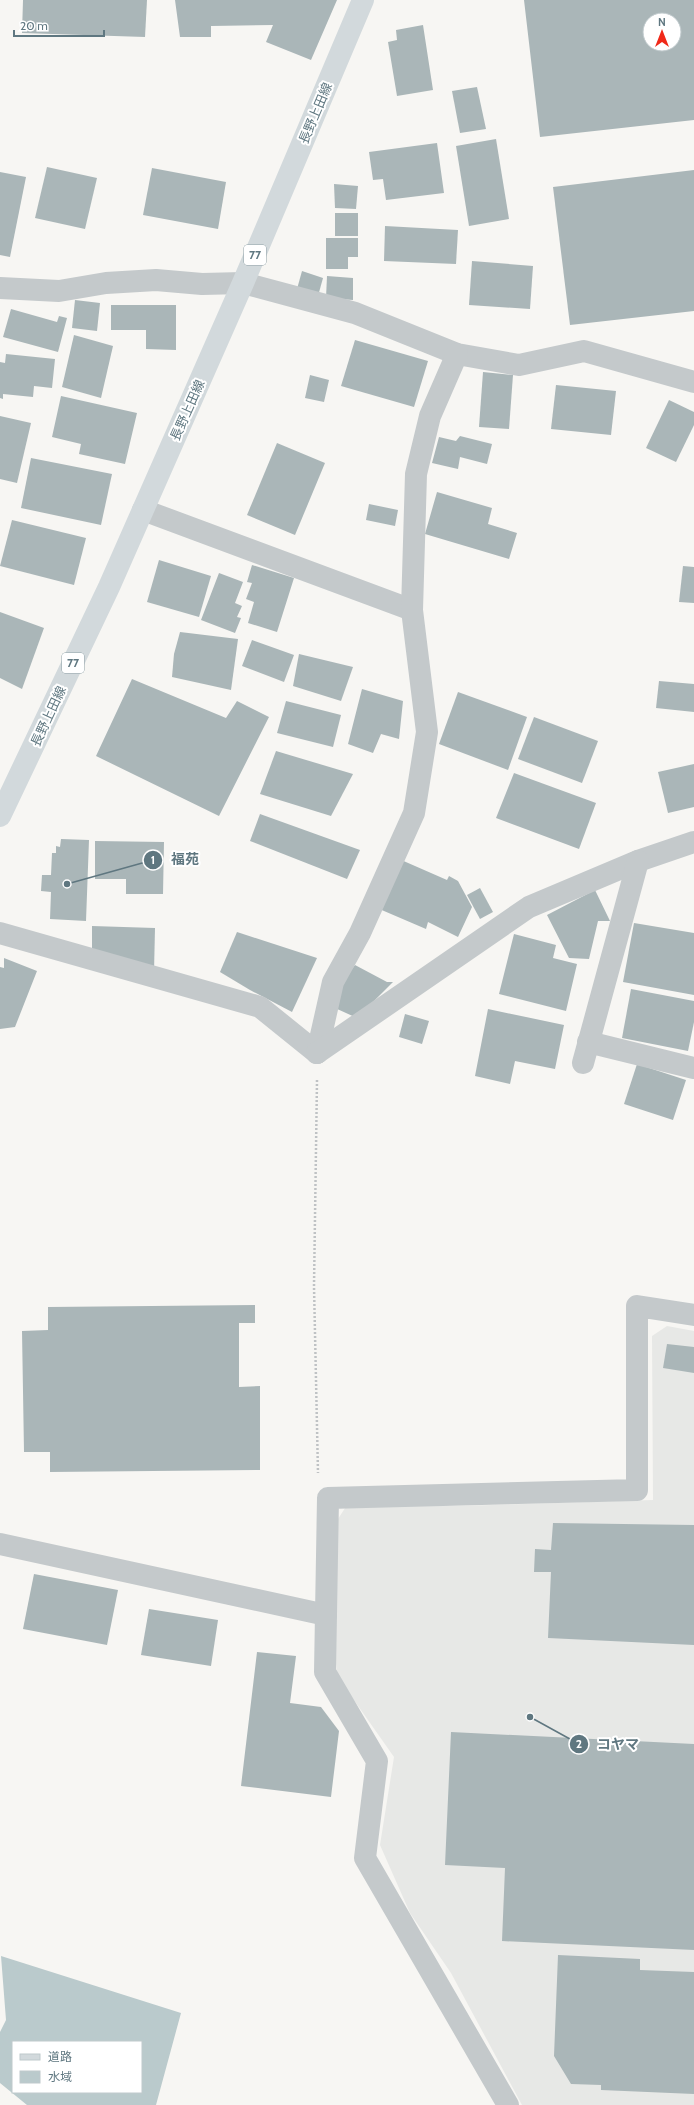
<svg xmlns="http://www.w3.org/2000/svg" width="694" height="2105" font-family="Cabin,'Noto Sans JP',sans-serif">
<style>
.built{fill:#e7e8e6}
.water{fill:#bacacc;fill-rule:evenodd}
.building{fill:#aab6b8;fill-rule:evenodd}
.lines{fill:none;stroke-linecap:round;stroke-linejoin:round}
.path{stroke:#bfc2c4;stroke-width:2.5;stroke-dasharray:2 2;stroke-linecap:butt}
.minor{stroke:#c4c9cb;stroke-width:22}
.major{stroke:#d2d9dc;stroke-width:22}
.labels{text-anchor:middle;stroke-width:4;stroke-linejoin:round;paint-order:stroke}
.shield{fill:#fff;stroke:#8fa0a6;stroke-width:1}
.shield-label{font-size:12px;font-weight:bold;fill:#5f7780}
.street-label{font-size:13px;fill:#5f7780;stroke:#fff}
.leader{fill:none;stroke:#5f7780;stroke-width:1.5}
.callout-dot{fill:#5f7780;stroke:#fff;stroke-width:1.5}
.mark-label{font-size:12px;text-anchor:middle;font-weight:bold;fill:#fff}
.callout-label{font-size:14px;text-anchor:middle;font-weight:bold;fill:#5f7780;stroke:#fff;stroke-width:4;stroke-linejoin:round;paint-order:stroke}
</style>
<rect width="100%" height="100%" fill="#f7f6f3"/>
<!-- built -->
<path class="built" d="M667 1326 694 1331V2105H522L451 1973 410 1913 380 1845 394 1757 337 1676 335 1650 338 1519 347 1505 457 1506 653 1500 652 1336Z"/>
<!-- water -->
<path class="water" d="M1 1956 181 2013 156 2105H27L0 2083V2032L6 2020ZM13 2042H141V2092H13Z"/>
<!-- building -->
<g class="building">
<path d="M23 0H147L145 37 22 33Z"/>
<path d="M175 0H337L311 60 266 42 273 25 211 26V37H180Z"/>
<path d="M524 0H694V120L540 137ZM650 20H674V44H650Z"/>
<path d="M423 25 433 90 397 96 388 42 397 40 396 30Z"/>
<path d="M477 87 486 129 460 133 452 91Z"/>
<path d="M496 139 509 219 469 226 456 146Z"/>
<path d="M437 143 444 193 386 200 383 179 373 180 369 152Z"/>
<path d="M47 167 97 178 85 229 35 218Z"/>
<path d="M152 168 226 182 218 229 143 215Z"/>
<path d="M694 170V311L570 325 553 187Z"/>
<path d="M0 172 26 177 10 257 0 255Z"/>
<path d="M334 184 358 186 356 209 335 208Z"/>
<rect x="335" y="213" width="23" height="23"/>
<path d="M385 226 458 230 456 264 384 261Z"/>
<path d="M326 238H358V257H348V269H326Z"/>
<path d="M472 261 533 266 530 309 469 305Z"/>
<path d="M302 271 323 278 318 296 297 289Z"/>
<path d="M327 276 353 278V300L326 298Z"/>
<path d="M75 300 100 303 97 331 72 328Z"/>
<path d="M111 305H176V350L146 349V330H111Z"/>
<path d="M11 309 57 322 59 316 67 318 58 352 3 337Z"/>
<path d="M74 335 113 346 101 398 62 387Z"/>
<path d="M355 340 428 361 414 407 341 386Z"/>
<path d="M6 354 55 359 52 388 34 386 33 397 3 394V399L0 398V362L5 363Z"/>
<path d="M483 372 513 375 509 429 479 427Z"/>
<path d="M310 375 329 380 324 402 305 398Z"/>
<path d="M556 385 616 391 611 435 551 429Z"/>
<path d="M61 396 137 413 125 464 79 454 81 444 52 437Z"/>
<path d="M669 400 694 412V425L676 462 646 448Z"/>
<path d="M0 416 31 423 17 483 0 479Z"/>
<path d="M460 436 492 444 487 464 460 457 458 469 432 463 439 437 456 441Z"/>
<path d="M277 443 325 463 295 535 247 515Z"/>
<path d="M31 458 112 474 101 525 21 508Z"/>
<path d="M437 492 492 508 488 524 517 533 509 559 425 534Z"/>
<path d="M369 504 398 510 395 526 366 520Z"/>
<path d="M12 520 86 538 74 585 0 566Z"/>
<path d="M159 560 211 576 199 617 147 602Z"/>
<path d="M252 565 294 578 277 632 248 623 254 602 246 599 252 583 247 582Z"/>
<path d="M683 566 694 567V603L679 602Z"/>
<path d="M219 573 243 582 235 603 242 606 237 617 241 618 235 633 201 620Z"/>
<path d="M0 612 44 628 22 689 0 678Z"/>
<path d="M180 632 238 639 231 690 172 677 174 654Z"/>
<path d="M252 640 294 655 284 682 242 666Z"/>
<path d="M299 654 353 667 341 701 293 686Z"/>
<path d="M132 679 226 718 237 701 269 717 219 816 96 756Z"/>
<path d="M659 681 694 684V712L656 708Z"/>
<path d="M362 689 403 701 399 739 381 734 373 753 348 744Z"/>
<path d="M458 692 527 717 508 770 439 744Z"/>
<path d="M286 701 341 715 333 747 277 733Z"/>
<path d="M534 717 598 741 582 783 518 759Z"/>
<path d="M276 751 353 774 331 816 260 794Z"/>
<path d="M694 764V807L668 813 658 772Z"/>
<path d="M514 773 596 803 579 849 496 818Z"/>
<path d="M260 814 360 850 347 879 250 841Z"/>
<path d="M61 839 89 840 86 921 50 919 51 892 41 891 42 875H51L52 853H56V846L60 847Z"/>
<path d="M95 841 164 842 163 894H126V879H95Z"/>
<path d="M399 859 447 880 449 876 458 881 472 907 458 937 428 922 426 929 377 908Z"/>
<path d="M480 888 493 912 480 919 467 895Z"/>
<path d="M595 890 610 921H598L589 959 569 958 547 915Z"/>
<path d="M634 923 694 933V995L623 982Z"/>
<path d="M92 926 155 928 154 972 92 956Z"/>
<path d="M237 932 317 958 292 1012 250 990 220 972Z"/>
<path d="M514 934 556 945 553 958 577 964 566 1011 499 994Z"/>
<path d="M4 958 37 971 15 1027 0 1029V967L4 968Z"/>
<path d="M355 965 387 982H393L357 1018 335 1008 342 982Z"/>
<path d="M631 989 694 1001V1022L688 1051 622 1038Z"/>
<path d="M488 1009 564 1025 555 1069 515 1061 510 1084 475 1076Z"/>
<path d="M405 1014 429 1021 422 1044 399 1037Z"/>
<path d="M637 1064 686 1080 673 1120 624 1104Z"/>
<path d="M255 1305V1323H239V1387L260 1386V1470L50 1472V1452H24L22 1331 48 1330V1307Z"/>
<path d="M667 1344 694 1347V1373L663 1368Z"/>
<path d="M553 1523 694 1525V1645L548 1638 551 1572H534L535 1549 551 1550Z"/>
<path d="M34 1574 118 1590 107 1645 23 1629Z"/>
<path d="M149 1609 218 1620 211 1666 141 1655Z"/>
<path d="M257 1652 296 1656 290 1703 321 1707 339 1731 331 1797 241 1786Z"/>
<path d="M451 1732 694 1744V1950L502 1941 505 1868 445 1865Z"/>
<path d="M558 1955 640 1959V1970L694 1972V2094L601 2090V2085L571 2084 554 2056Z"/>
</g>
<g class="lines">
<!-- path -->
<path class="path" d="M317 1080 314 1286 318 1473"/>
<!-- minor -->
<g class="minor">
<path d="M0 288 59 291 106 283 156 280 202 284 243 283 355 313 457 354 519 365 584 351 694 382"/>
<path d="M143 510 412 610"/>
<path d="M0 933 260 1007 317 1053"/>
<path d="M588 1042 694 1068"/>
<path d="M317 1053 333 982 360 933 414 813 427 732 412 610 416 474 430 416 457 354"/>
<path d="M317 1053 529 907 638 861 694 842"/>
<path d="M583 1063 638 861"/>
<path d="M0 1544 326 1615"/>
<path d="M508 2105 365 1858 377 1761 325 1672 328 1498 637 1490V1306L694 1315"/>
</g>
<!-- major -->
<path class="major" d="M0 816 109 587 243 283 363 0"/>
</g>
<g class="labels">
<!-- shield labels -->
<g class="shield">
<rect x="244" y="245" width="22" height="20" rx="3"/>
<rect x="62" y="653" width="22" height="20" rx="3"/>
</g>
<g class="shield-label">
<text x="255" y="259">77</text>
<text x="73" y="667">77</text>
</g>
<!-- street labels -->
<g class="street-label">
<text transform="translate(315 113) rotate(-67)" y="5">長野上田線</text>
<text transform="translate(187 410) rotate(-66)" y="5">長野上田線</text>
<text transform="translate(48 716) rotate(-65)" y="5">長野上田線</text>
</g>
</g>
<!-- callouts -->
<path class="leader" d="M67 884L153 860M530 1717L579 1744"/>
<g class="callout-dot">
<circle cx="67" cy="884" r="4"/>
<circle cx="530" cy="1717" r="4"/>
<circle cx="153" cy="860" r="10"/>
<circle cx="579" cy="1744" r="10"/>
</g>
<g class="mark-label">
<text x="153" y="864">1</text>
<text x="579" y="1748">2</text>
</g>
<g class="callout-label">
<text x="185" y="864">福苑</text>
<text x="618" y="1749">コヤマ</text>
</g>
<!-- legend -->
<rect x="12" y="2041" width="130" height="52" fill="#ffffff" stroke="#bfc9cc"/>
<rect x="20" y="2054" width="20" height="6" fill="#d2d9dc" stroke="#bfc9cc"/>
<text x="48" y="2061" font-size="12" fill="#5f7780">道路</text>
<rect x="20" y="2071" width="20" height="12" fill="#bacacc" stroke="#bfc9cc"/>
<text x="48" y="2081" font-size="12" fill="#5f7780">水域</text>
<!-- north arrow -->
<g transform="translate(662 32)"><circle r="19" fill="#ffffff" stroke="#bfc9cc"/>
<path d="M0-3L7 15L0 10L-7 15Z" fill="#f02919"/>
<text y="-6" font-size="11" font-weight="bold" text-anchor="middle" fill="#5f7780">N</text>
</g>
<!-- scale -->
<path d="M14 30v6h90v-6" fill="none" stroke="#5f7780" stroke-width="2"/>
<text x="20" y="30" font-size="12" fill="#5f7780" stroke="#ffffff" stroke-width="3" paint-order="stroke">20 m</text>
</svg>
